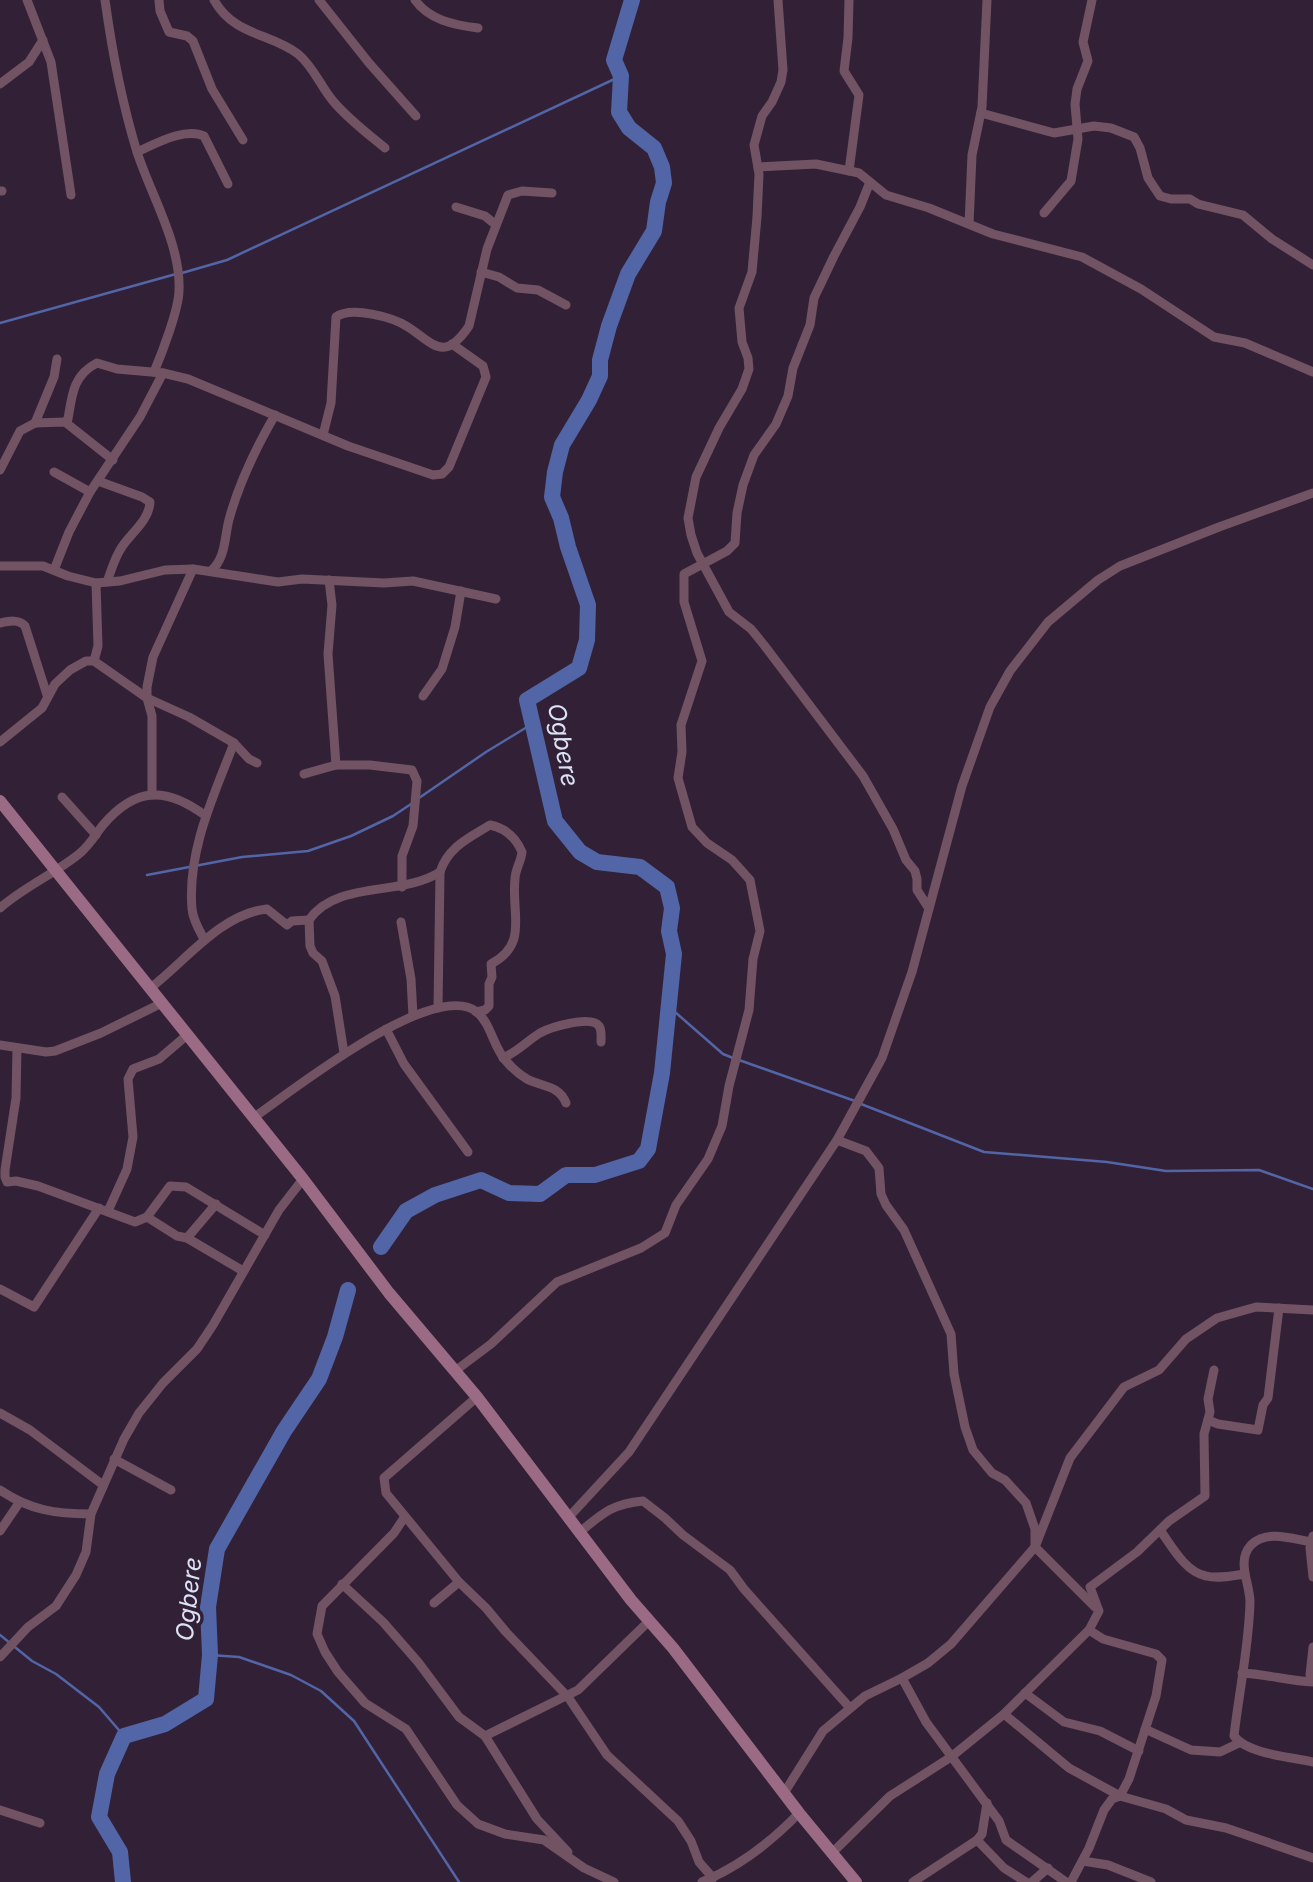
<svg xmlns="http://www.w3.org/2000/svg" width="1313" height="1882" font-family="Inter,sans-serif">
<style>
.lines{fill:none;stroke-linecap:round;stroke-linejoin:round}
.stream{stroke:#5265a6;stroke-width:2.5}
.river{stroke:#5265a6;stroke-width:16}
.minor{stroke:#725363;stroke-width:9}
.secondary{stroke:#9b6a84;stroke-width:12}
.labels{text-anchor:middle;stroke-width:7;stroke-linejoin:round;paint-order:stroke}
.water-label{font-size:24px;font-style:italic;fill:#dbe2f5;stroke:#322136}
</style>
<rect width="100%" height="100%" fill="#322136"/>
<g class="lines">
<!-- stream -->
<g class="stream">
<path d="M182 273 227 260 621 76"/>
<path d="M0 323 176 274"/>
<path d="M419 798 486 752 532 724"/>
<path d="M147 875 242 857 308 851 351 836 393 816 411 804"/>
<path d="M667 1005 723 1054 733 1058"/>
<path d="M739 1060 855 1101"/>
<path d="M861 1104 984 1152 1107 1162 1166 1171 1259 1170 1313 1189"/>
<path d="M0 1635 32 1661 56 1674 99 1707 124 1736"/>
<path d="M210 1655 239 1657 291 1675 321 1691 354 1721 459 1882"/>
</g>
<!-- river -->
<g class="river">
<path d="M381 1247 406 1211 435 1195 481 1180 509 1193 540 1194 566 1175H595L639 1161 648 1149 662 1073 674 954 669 931 672 908 667 887 640 867 597 862 580 852 555 821 527 700 579 668 587 640 588 605 568 547 561 518 552 497 555 472 562 445 589 400 600 376V360L609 326 628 274 654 231 658 202 664 183 662 167 654 148 629 128 619 112 621 76 614 60 632 0"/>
<path d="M123 1882 120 1852 99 1817 107 1774 124 1736 165 1724 206 1699 210 1655 208 1607 217 1549 284 1431 319 1379 335 1337 348 1290"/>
</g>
<!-- minor -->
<g class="minor">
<path d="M27 0 51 62 71 195"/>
<path d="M105 0C112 51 122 103 137 152 151 195 181 245 179 290 179 309 162 353 154 372"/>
<path d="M159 0 160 11 169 32 187 36 193 41 212 89 243 140"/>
<path d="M214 0C234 36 271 33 298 54 313 66 321 87 333 101 348 119 368 134 385 148"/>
<path d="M319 0 369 63 416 116"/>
<path d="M415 0C429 20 454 25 478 28"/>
<path d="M778 0 783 70 781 82 772 102 762 116 754 145 759 174 757 217 752 272 739 308 742 342 748 358 749 369 742 389 719 428 696 477 688 518 691 535 697 553 729 612 751 629 764 645 863 776 893 829 906 860 915 871 917 879V890L928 907"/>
<path d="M849 0 848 38 844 71 859 95 849 171"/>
<path d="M0 84 29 62 43 40"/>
<path d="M981 113 1054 133 1094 126 1111 128 1134 137 1140 148 1148 178 1160 196 1171 199H1190L1198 204 1243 215 1272 239 1313 265"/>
<path d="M137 152C155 144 185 127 204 136L228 184"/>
<path d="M758 167 816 164 859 173 886 195 929 208 993 234 1082 257 1141 289 1214 337 1245 343 1313 372"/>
<path d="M0 191H2"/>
<path d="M456 207 485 216 496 225"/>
<path d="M1044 213 1071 181 1078 139 1075 104 1077 89 1088 61 1083 42 1092 0"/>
<path d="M969 224 972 155 982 107 987 0"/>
<path d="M481 272 499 277 517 288 538 290 566 305"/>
<path d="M65 422 68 419C72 395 73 375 97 363L117 369 163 373 188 379 348 446 433 475 442 474 449 467 486 377 483 366 452 344"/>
<path d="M35 423 54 377 57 359"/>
<path d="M323 435 331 403 336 317C351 306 393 317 408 327 434 344 444 363 469 326L487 249 508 195 522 191 552 193"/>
<path d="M0 470 20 431 35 423 65 422 113 460"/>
<path d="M54 472 90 492"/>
<path d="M98 481 142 497 150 502C149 522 129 534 120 550 114 560 111 571 107 582"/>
<path d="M0 566H43L68 576 96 583 120 581 165 570 193 569 278 582 302 579 384 583 413 581 496 599"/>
<path d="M54 570 69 532 90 492 140 417 163 373"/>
<path d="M211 571C227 557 224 535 230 516 240 481 257 446 275 415"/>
<path d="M329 580 332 605 328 654 336 765"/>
<path d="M0 623C9 621 19 619 25 626L47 695"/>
<path d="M94 661 98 646 96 583"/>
<path d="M423 696 442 669 455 627 461 591"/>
<path d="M0 742 42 708 55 684 70 670 86 661H94L147 698 189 717 234 743 249 759 257 763"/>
<path d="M304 774 336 765H370L412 770 417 781 413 826 402 856V887"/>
<path d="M152 795V716L147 698V687L153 657 193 569"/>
<path d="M62 797 96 835"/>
<path d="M0 908C24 887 54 874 79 854 90 845 95 835 103 825 136 786 167 787 206 816"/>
<path d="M401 922 411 979 413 1016"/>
<path d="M204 939C199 930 193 920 192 909 187 851 214 795 234 743"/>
<path d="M149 989C185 962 220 914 267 909L287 925 292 921 309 920"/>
<path d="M438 1008 440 872C448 847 469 838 490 825 505 828 516 838 522 852 521 862 515 870 515 879 511 914 529 944 491 964L492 977 489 984V1006L485 1010 476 1012"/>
<path d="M386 1029 404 1064 468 1152"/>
<path d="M0 1045 46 1052 55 1051 101 1033 160 1004"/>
<path d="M17 1048 16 1098 5 1170V1177L7 1182 16 1181 38 1186 135 1222 147 1217 170 1186 186 1187 265 1235"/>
<path d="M344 1053 335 996 322 961 313 953 310 946 309 920C336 880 401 897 440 872"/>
<path d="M503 1058C517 1052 527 1041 540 1033 551 1027 591 1015 599 1026 602 1030 601 1037 601 1042"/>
<path d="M253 1118C291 1092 433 978 477 1012 492 1025 493 1048 507 1062 512 1068 520 1075 527 1079 542 1087 559 1085 566 1103"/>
<path d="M837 1140 866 1151 879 1168 881 1194 886 1205 904 1230 951 1334 954 1374 965 1427 973 1450 992 1473 1005 1480 1026 1503 1035 1529V1547L1095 1607"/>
<path d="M108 1211 127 1169 133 1137 128 1079 133 1069 159 1059 186 1036"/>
<path d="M147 1217 177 1236 187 1238 243 1271"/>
<path d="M187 1238 216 1204"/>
<path d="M0 1289 34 1307 99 1208"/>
<path d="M455 1371 491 1344 557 1282 641 1248 665 1233 676 1205 708 1159 722 1126 729 1086 749 1010 753 959 760 931 750 880 732 860 707 843 692 827 678 778 682 752 681 725 702 661 684 602V574L727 551 735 543 737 513 743 485 754 455 776 424 788 396 793 368 810 325 814 298 834 256 860 207 870 182"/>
<path d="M0 1413 30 1430 103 1485"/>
<path d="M1208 1420 1218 1424 1258 1430 1263 1405 1268 1398 1279 1308"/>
<path d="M114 1459 171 1490"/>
<path d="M0 1490C30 1510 55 1514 91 1514"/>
<path d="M404 1518 394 1533 322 1606 317 1634 325 1652 338 1672 365 1703 406 1729 457 1805 478 1824 505 1834 544 1840 584 1868 614 1882"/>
<path d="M568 1518 629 1452 837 1140 882 1058 912 972 962 786 990 707 1010 671 1048 622 1098 580 1120 566 1219 527 1313 493"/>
<path d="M1160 1530C1171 1545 1185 1572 1206 1576 1218 1579 1232 1576 1245 1574"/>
<path d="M0 1531 19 1503"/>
<path d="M580 1532C603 1513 612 1504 643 1501L665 1518 683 1535 730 1570 744 1589 850 1708"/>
<path d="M1313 1536 1312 1542C1293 1539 1267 1529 1251 1545 1236 1561 1250 1584 1250 1602 1249 1646 1239 1692 1234 1736 1247 1754 1291 1757 1313 1762"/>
<path d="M1313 1541 1310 1548 1313 1577"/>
<path d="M459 1582 486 1608 506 1632 568 1697 607 1755 678 1821 691 1841 699 1862 713 1878"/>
<path d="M342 1584 383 1622 418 1662 459 1717 485 1736 578 1690 649 1621"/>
<path d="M434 1603 459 1582 386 1493 384 1478 477 1397"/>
<path d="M0 1657 28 1627 56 1606 76 1575 86 1552 91 1514 124 1439 139 1413 163 1383 197 1349 213 1325 279 1210 303 1179"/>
<path d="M1242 1673C1266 1674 1289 1681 1313 1682"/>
<path d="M902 1678 926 1722 999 1821 1006 1840 1066 1882"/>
<path d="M1313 1681 1310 1675 1313 1647"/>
<path d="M1025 1693 1064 1722 1100 1731 1139 1751"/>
<path d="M1004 1714 1069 1768 1120 1796 1166 1809 1186 1820 1226 1828 1313 1858"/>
<path d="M1145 1729 1191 1750 1220 1752 1239 1743"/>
<path d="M485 1736 537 1819 568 1852"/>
<path d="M784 1793 823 1731 865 1696 902 1678 928 1663 951 1644 1035 1547 1070 1458 1124 1387 1159 1370 1186 1339 1217 1318 1256 1307 1313 1310"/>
<path d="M0 1810 40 1823"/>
<path d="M977 1840 1004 1868 1026 1882"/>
<path d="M832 1853 890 1796 951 1757 1004 1714 1089 1630 1099 1611 1090 1587 1137 1552 1169 1521 1205 1496 1204 1434 1210 1412 1208 1399 1214 1370"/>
<path d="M1083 1861 1108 1865 1151 1882"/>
<path d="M702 1882C738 1867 772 1841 799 1813"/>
<path d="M913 1882 977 1840 982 1834 987 1803"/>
<path d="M1032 1882 1048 1868"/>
<path d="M1071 1882 1089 1848 1104 1810 1112 1799 1120 1796 1129 1779 1156 1696 1162 1660 1156 1654 1103 1639 1089 1630"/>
</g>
<!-- secondary -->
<path class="secondary" d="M0 801 303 1179 389 1293 477 1397 631 1600 673 1648 799 1813 856 1882"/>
</g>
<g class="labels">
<!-- water labels -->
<g class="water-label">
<text transform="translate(563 745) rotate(80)" y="8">Ogbere</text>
<text transform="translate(189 1599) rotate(-84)" y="8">Ogbere</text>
</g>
</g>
</svg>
